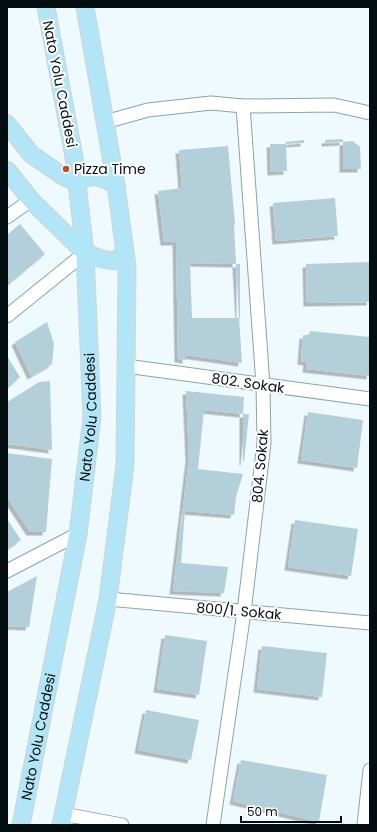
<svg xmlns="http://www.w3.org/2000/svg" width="377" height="832" font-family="Poppins,sans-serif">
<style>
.building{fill:#b3cfd9;filter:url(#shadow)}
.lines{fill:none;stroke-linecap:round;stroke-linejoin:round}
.minor-casing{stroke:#88a4ad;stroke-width:15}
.major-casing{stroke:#d2d3d4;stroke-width:19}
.minor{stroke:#fff;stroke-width:13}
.major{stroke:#b2e5f5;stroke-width:17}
.poi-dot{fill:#b8512a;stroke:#fff;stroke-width:1.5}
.labels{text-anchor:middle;stroke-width:4;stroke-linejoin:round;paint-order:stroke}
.street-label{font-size:14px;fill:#040d10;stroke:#fff}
.poi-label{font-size:14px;fill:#040d10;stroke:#fff;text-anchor:start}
</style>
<defs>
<filter id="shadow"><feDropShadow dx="-3.5" dy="3.5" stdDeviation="0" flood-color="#0004"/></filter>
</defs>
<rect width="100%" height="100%" fill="#effafe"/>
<!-- building -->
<g class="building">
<path d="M343 139V142L353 141 360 147 361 169H343V142L325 143V140Z"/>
<path d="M304 140V143L286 144 287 171 271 172 270 144H286L285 142Z"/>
<path d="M228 146 235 224H234L236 264 190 263 192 318H239L242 363 186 355V360L178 359 176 242H164L158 191 182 188 179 150Z"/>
<path d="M335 198 338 236 276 241 273 203Z"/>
<path d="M20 224 45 254 10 283 7 280V235Z"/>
<path d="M370 262V302L307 303 306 264Z"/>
<path d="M236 264H240V319L239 318Z"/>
<path d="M47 322 54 344 52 364 31 376 15 342Z"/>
<path d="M310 331 370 337V376L306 369 307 362 301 361 303 335 309 336Z"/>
<path d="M7 356 20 377 7 389Z"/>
<path d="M50 381 52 450 7 444V402L39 382Z"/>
<path d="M186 391 244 397 243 414 204 410 198 469 243 474 236 497 234 515 185 511 181 563 228 567 224 593 173 591 189 458Z"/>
<path d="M308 412 363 420 357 468 301 460Z"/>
<path d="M243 414H249L244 462H243Z"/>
<path d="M7 453 52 459 46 532H30L7 497Z"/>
<path d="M7 519 21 540 7 549Z"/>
<path d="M295 520 358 529 351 576 288 567Z"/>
<path d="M37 576 29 627 7 626V592Z"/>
<path d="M165 635 207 641 199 695 157 689Z"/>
<path d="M262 646 327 653 322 697 257 689Z"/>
<path d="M146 710 199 720 191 760 138 750Z"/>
<path d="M241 760 327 775 319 822 233 801Z"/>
</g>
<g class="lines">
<!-- minor casing -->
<g class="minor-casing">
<g id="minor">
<path d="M105 122 148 110 211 103 243 106 334 105 370 113"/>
<path d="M7 217 31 200"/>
<path d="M7 316 85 253"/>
<path d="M126 366 370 399"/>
<path d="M7 571 78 534"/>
<path d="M108 599 370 623"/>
<path d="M63 814 122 825"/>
<path d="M213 825 244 612 264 443 263 385 243 106"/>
<path d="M364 825 370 770"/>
</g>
</g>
<!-- major casing -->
<g class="major-casing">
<g id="major">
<path d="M7 124 31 154 61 175 77 183C92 172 101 177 116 185"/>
<path d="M7 170 31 200 85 253 102 259 114 261 125 254"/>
<path id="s1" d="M21 825 78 534 92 417 85 253 74 157 46 7"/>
<path d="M61 825 108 599 125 465 127 267 116 185 85 7"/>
</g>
</g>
<!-- minor -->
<use href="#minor" class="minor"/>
<!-- major -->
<use href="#major" class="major"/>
</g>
<!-- markers -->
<circle class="poi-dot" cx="66" cy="169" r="4"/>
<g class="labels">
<!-- street labels -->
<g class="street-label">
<text transform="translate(60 84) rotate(79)" y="5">Nato Yolu Caddesi</text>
<text transform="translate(248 383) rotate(8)" y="5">802. Sokak</text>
<text dy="5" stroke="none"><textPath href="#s1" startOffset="414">Nato Yolu Caddesi</textPath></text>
<text transform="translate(260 466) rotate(-85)" y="5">804. Sokak</text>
<text transform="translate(239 611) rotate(5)" y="5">800/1. Sokak</text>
<text dy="5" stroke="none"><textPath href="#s1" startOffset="90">Nato Yolu Caddesi</textPath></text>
</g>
<!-- poi labels -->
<g class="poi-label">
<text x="74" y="174">Pizza Time</text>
</g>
</g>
<!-- border -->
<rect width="377" height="832" fill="none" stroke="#040d10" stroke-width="16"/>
<!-- scale -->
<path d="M241 816v6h100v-6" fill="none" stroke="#040d10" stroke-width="2"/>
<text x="247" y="816" font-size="12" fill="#040d10" stroke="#ffffff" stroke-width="3" paint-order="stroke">50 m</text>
</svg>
